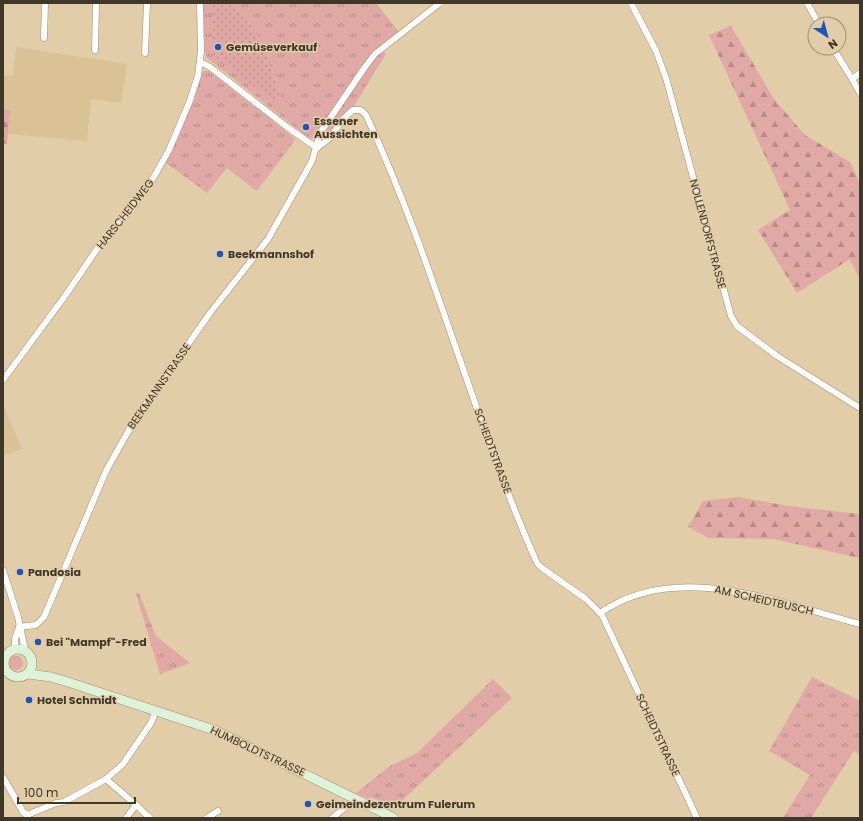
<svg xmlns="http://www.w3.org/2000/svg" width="863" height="821" font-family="Poppins,sans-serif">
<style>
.built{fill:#dac296}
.grass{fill:url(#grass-tufts)}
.forest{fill:url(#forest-firs)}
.garden{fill:url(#garden-dots)}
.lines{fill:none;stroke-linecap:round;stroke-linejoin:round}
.street-casing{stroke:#a28e6b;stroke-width:7}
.secondary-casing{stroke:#a28e6b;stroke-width:10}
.street{stroke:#fff;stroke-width:6}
.secondary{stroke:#dbf3d9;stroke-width:9}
.poi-dot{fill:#1e54c1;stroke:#e2cda9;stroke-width:1.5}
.labels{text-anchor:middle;stroke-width:3;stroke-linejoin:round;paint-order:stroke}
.poi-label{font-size:11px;font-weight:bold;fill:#3f3728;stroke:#e2cda9;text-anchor:start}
.street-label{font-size:11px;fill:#3f3728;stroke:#e2cda9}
</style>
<defs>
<pattern id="grass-tufts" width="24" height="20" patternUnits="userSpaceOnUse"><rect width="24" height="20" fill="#e1a9a6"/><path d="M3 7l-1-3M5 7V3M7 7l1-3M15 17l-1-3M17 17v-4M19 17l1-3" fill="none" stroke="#b88a87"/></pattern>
<pattern id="forest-firs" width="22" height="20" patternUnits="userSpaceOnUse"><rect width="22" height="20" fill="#e1a9a6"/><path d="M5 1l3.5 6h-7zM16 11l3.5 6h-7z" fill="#b88a87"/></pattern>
<pattern id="garden-dots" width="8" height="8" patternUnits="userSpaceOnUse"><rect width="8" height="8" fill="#e1a9a6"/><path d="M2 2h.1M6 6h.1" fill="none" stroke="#b88a87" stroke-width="1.8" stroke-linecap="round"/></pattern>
</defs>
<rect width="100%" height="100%" fill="#e2cda9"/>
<!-- built -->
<g class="built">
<path d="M16 47 127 64 121 103 91 99 87 141 8 134 10 110 3 109V75L13 76Z"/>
<path d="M3 405 22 449 3 456Z"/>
</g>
<!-- grass -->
<g class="grass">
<path d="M202 3H220L212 4 281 96 267 53 253 28 232 3H376L400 33 385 43 319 133 310 139 207 58 205 51Z"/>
<path d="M381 50 386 54C370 78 359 102 340 124 336 128 332 134 327 137L324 131 365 68Z"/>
<path d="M203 71H209L296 139 257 191 227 168 207 193 165 162 195 98V92Z"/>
<path d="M139 593 156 636 190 663 160 674 136 594Z"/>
<circle cx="16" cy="663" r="7"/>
<path d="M812 677 860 701V755L854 751 811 818H783L810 775 769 751Z"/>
<path d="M493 679 512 698 394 808 371 797 369 799 356 793 390 766 417 753Z"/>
</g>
<!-- forest -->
<g class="forest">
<path d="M731 26 774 99 805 135 850 162 860 183V280L850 259 797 293 758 230 790 210 709 35Z"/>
<path d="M3 109 10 110 7 144 3 143Z"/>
<path d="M738 497 789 506 860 514V558L773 539 709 538 688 527 703 501Z"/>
</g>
<!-- garden -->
<path class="garden" d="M232 3 253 28 267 53 281 97 276 103 222 62 212 53V4Z"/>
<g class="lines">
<!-- street casing -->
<g class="street-casing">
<g id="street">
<path d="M631 3 656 51 666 78 731 316 737 326 777 356 860 408"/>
<path d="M807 3 819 24"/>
<path d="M44 38 45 3"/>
<path d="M833 48 852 79 860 73"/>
<path d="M95 50 96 3"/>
<path d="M145 53 147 3"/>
<path d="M200 62 210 67 287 127 317 148"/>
<path d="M852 79 860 93"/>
<path d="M317 148 331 137 342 120 353 110H361L366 115C434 260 472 417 537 563L542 568 586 599 602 615 697 818"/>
<path d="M3 380 65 296 99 246 135 204 155 175 169 150 189 103 198 76 201 51 200 3"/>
<path d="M3 570 18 617 25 650"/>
<path d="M600 613C677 559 779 603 860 624"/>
<path d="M19 627 36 625 44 617 106 471 134 421 210 313 268 239 312 161 320 133 365 67 375 54 440 3"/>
<path d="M15 648V639L19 627"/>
<path d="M3 777 23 812 27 815 56 803 64 802 106 779 123 764 151 723 156 711"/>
<path d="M106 779 136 805 126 818"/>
<path d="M136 805 150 818"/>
<path d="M207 818 218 811"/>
<path d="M332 818 356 799"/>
</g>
</g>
<!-- secondary casing -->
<g class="secondary-casing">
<g id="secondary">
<circle cx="18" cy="663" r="14"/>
<path d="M28 674 51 677 68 682 217 731 394 818"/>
</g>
</g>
<!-- street -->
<use href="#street" class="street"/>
<!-- secondary -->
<use href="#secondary" class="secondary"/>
</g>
<!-- markers -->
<g class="poi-dot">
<circle cx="218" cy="47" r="4"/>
<circle cx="306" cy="127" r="4"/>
<circle cx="220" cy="254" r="4"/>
<circle cx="20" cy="572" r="4"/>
<circle cx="38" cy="642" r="4"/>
<circle cx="29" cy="700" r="4"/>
<circle cx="308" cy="804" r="4"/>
</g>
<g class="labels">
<!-- poi labels -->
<g class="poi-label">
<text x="226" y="51">Gemüseverkauf</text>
<text x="314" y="125">Essener<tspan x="314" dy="13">Aussichten</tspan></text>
<text x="228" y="258">Beekmannshof</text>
<text x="28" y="576">Pandosia</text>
<text x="46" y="646">Bei "Mampf"-Fred</text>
<text x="37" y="704">Hotel Schmidt</text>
<text x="316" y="808">Geimeindezentrum Fulerum</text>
</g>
<!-- street labels -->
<g class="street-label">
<text transform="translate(125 214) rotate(-52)" y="4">HARSCHEIDWEG</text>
<text transform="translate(708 234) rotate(75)" y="4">NOLLENDORFSTRASSE</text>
<text transform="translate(159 386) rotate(-55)" y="4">BEEKMANNSTRASSE</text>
<text transform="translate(493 451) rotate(70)" y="4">SCHEIDTSTRASSE</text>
<text transform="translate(764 600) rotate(13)" y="4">AM SCHEIDTBUSCH</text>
<text transform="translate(658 735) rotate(65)" y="4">SCHEIDTSTRASSE</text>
<text transform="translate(258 751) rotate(25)" y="4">HUMBOLDTSTRASSE</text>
</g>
</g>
<!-- border -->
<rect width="863" height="821" fill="none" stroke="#3f3728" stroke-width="8"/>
<!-- north arrow -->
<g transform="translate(827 36) rotate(144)"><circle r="19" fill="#e2cda9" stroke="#a19175"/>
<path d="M0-3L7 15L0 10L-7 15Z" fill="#1e54c1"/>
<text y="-6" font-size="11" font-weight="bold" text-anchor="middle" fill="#3f3728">N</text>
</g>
<!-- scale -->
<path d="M18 797v6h117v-6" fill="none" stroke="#3f3728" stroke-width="2"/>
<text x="24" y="797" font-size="12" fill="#3f3728" stroke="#e2cda9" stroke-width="3" paint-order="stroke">100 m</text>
</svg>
